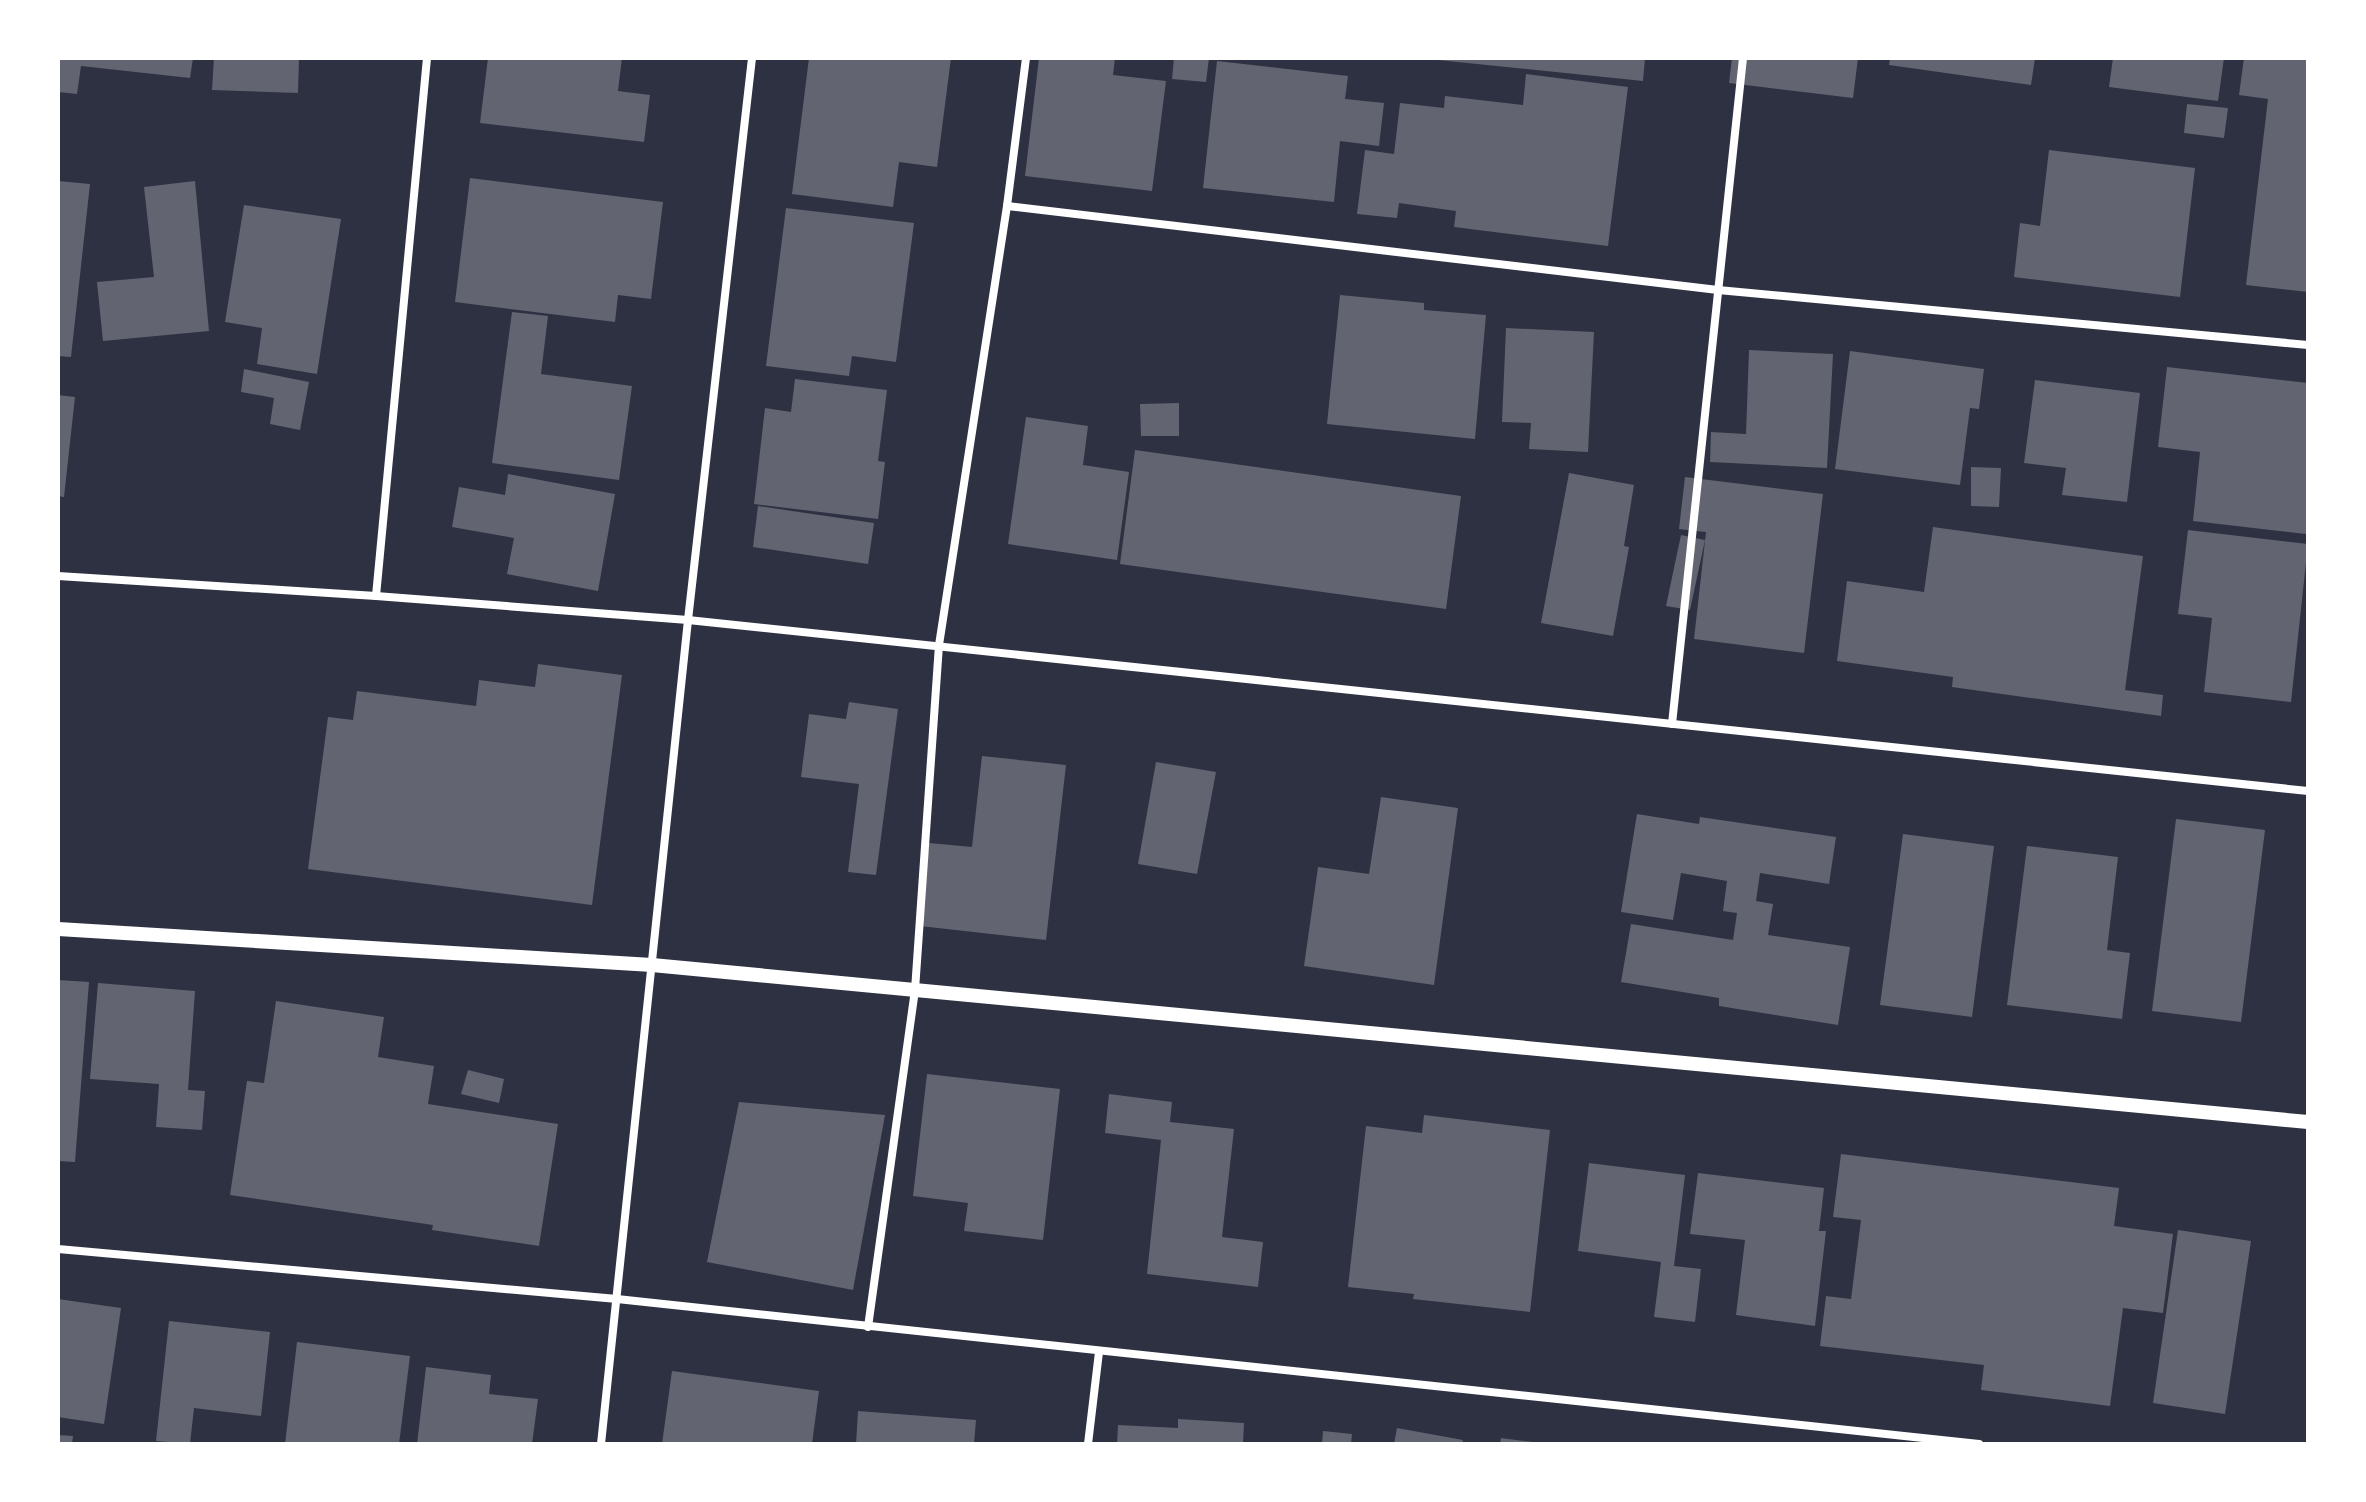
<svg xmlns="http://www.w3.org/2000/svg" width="2366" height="1502" font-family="'Golos Text',sans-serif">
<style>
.building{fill:#626471}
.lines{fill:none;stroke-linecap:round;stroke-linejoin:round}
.minor{stroke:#fff;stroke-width:8}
.tertiary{stroke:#fff;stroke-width:14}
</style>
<rect width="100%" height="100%" fill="#2d3142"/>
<!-- building -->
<g class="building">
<path d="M58 58H193L190 78 81 66 77 94 58 92Z"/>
<path d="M214 58H299L298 93 212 90Z"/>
<path d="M488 58H622L618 91 650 95 644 142 480 123Z"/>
<path d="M809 58H951L937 167 899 162 893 207 792 194Z"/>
<path d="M1039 58H1115L1113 75 1166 81 1152 191 1025 176Z"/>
<path d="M1174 58H1209L1206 82 1172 79Z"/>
<path d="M1439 58H1645L1643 81 1438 60Z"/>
<path d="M1732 58H1858L1853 98 1729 83Z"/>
<path d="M1890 58H2035L2031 85 1889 65Z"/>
<path d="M2113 58H2224L2218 101 2109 87Z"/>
<path d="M2244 58H2308V292L2246 285 2268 99 2239 95Z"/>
<path d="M1217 61 1348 76 1345 99 1384 103 1379 146 1340 141 1334 202 1203 188Z"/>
<path d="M1526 74 1628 87 1608 246 1454 227 1456 211 1399 203 1397 218 1357 214 1365 150 1394 154 1400 103 1444 108 1445 96 1523 105Z"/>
<path d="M2187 104 2228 108 2224 138 2184 133Z"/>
<path d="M2049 150 2195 168 2180 297 2014 277 2020 223 2040 226Z"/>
<path d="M470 178 663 202 651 299 618 295 615 322 455 302Z"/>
<path d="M58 181 90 184 71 357 58 356Z"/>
<path d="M195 181 209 331 103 341 97 282 154 277 144 187Z"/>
<path d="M244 205 341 219 317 374 257 364 262 328 225 322Z"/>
<path d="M786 208 914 223 896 362 852 356 849 376 766 366Z"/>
<path d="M1340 295 1424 303V310L1486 315 1475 439 1327 424Z"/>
<path d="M512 312 548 316 541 374 632 386 619 480 492 463Z"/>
<path d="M1506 328 1594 332 1588 452 1529 449 1531 423 1502 422Z"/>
<path d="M1749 350 1833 354 1827 468 1710 462 1711 432 1746 434Z"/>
<path d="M1850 351 1984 369 1979 409 1970 408 1960 485 1835 469Z"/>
<path d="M2167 367 2308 383 2306 534 2193 521 2200 452 2158 447Z"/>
<path d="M244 369 309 382 300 430 270 424 274 398 241 392Z"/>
<path d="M795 379 887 390 878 461 885 462 878 519 754 504 765 408 791 412Z"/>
<path d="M2035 380 2140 393 2127 502 2062 495 2066 468 2024 463Z"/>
<path d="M58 395 75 397 64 497 58 496Z"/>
<path d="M1179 403V436H1141L1140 404Z"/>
<path d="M1026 417 1088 426 1083 465 1129 472 1117 560 1008 544Z"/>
<path d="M1135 450 1461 496 1446 609 1120 564Z"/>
<path d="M1971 467 2001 468 1999 507 1971 506Z"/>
<path d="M1569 473 1634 485 1624 546 1629 547 1613 636 1541 623Z"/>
<path d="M508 474 615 494 598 591 507 574 514 538 452 527 459 487 505 495Z"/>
<path d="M1685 477 1823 494 1804 653 1694 639 1706 532 1679 529Z"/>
<path d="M758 506 874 523 868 564 753 547Z"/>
<path d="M1933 527 2143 556 2125 690 2163 695 2161 716 1952 687 1953 677 1837 661 1847 581 1924 592Z"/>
<path d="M2188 530 2308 544 2291 702 2204 692 2212 618 2178 614Z"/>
<path d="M1681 535 1705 540 1690 610 1666 606Z"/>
<path d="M538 664 622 675 592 905 308 869 328 717 353 720 357 691 476 706 479 680 535 687Z"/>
<path d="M849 702 898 709 876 875 848 872 859 784 801 777 809 714 846 719Z"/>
<path d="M982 756 1066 765 1046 940 920 926 929 843 972 847Z"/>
<path d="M1156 762 1216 772 1197 874 1138 864Z"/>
<path d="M1381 797 1458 808 1434 985 1304 966 1318 867 1369 874Z"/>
<path d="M1637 814 1699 824 1700 817 1836 837 1829 884 1760 873 1756 901 1773 904 1768 935 1850 947 1838 1025 1719 1006V998L1621 982 1631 924 1733 940 1737 913 1723 911 1727 881 1681 873 1673 920 1621 912Z"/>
<path d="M2176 819 2265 830 2241 1022 2152 1011Z"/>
<path d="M1903 834 1994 846 1972 1017 1880 1005Z"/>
<path d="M2027 846 2118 857 2107 950 2130 953 2122 1019 2007 1005Z"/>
<path d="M58 980 89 982 75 1162 58 1161Z"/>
<path d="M98 983 195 991 188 1090 205 1091 202 1130 156 1127 159 1084 90 1079Z"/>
<path d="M276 1001 384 1017 378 1057 434 1066 428 1104 558 1124 539 1246 432 1230 433 1225 230 1195 247 1081 264 1083Z"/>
<path d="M468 1070 504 1079 499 1103 461 1094Z"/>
<path d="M927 1074 1060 1089 1043 1240 964 1231 968 1203 913 1196Z"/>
<path d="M1109 1094 1172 1102 1170 1122 1234 1129 1222 1237 1263 1242 1258 1287 1147 1274 1161 1140 1105 1133Z"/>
<path d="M739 1102 885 1115 853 1290 707 1262Z"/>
<path d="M1424 1115 1550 1130 1530 1312 1413 1299 1414 1294 1348 1287 1366 1126 1422 1133Z"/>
<path d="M1841 1154 2119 1188 2114 1226 2173 1234 2163 1313 2123 1308 2110 1406 1981 1390 1984 1365 1820 1346 1826 1296 1851 1299 1861 1220 1833 1217Z"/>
<path d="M1589 1163 1685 1175 1674 1266 1701 1269 1695 1322 1654 1317 1661 1262 1578 1251Z"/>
<path d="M1698 1173 1824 1188 1819 1231H1826L1815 1326 1736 1315 1745 1240 1690 1234Z"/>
<path d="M2178 1230 2251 1241 2225 1414 2153 1403Z"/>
<path d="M58 1299 121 1308 104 1424 58 1417Z"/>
<path d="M169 1321 270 1332 261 1416 194 1408 190 1444 156 1441Z"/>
<path d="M297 1342 410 1356 399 1444H285Z"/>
<path d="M426 1367 491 1375 489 1394 538 1399 532 1444H417Z"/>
<path d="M672 1371 819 1391 812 1444H662Z"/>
<path d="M858 1411 976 1420 974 1444H856Z"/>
<path d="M1178 1419 1244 1423 1243 1444H1117L1118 1425 1178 1428Z"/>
<path d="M1397 1428 1463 1440 1462 1444H1394Z"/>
<path d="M1323 1431 1352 1434 1351 1444H1322Z"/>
<path d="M58 1435 73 1436 72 1444H58Z"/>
<path d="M1501 1438 1533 1442V1444H1500Z"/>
</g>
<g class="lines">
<!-- minor -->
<g class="minor">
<path d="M1007 206 1718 290 2308 345"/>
<path d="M58 576 376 596 688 620 2308 791"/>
<path d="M376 596 427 58"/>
<path d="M1672 724 1743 58"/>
<path d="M58 1249 617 1299 1979 1444"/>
<path d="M868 1327 915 990 939 645 1007 206 1026 58"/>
<path d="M601 1444 688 620 752 58"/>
<path d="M1088 1444 1099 1352"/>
</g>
<!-- tertiary -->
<path class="tertiary" d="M58 929 652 965 2308 1122"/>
</g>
<!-- border -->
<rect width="2366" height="1502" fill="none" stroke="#ffffff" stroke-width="120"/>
</svg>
